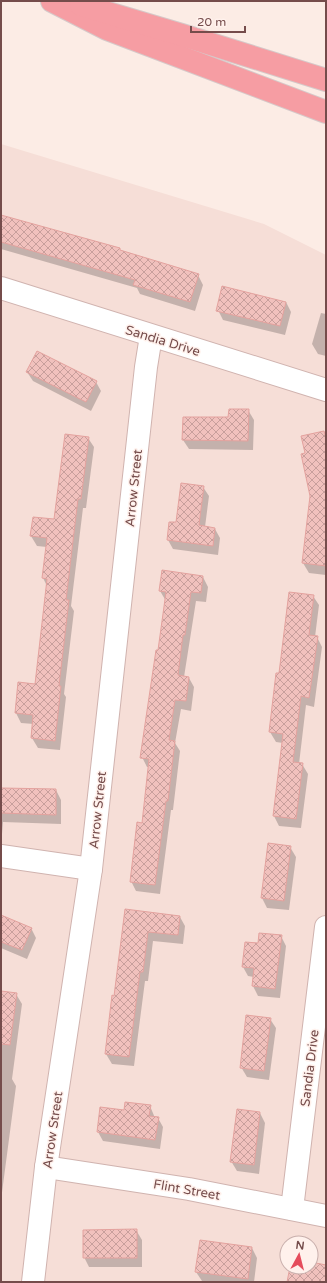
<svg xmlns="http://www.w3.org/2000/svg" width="327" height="1283" font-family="'Varela Round',sans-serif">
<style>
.residential{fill:#f6ded7;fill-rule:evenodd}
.shadow{fill:#0003}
.building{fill:url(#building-cross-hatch);stroke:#e4a29e}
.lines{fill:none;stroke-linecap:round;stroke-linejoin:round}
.minor-casing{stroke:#d0b3af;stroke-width:24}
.motorway-casing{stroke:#d6c9c9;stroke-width:24}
.minor{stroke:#fff;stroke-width:22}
.motorway{stroke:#f69da3;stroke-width:22}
.labels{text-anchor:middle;stroke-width:3;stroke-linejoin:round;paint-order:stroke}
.street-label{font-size:13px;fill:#754c4b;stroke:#fff1ec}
</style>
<defs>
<pattern id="building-cross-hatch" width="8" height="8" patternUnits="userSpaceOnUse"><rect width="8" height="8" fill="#f1c1bd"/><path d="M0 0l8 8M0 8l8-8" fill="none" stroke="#c89f9c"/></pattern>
</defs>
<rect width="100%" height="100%" fill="#fcece5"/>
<!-- residential -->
<path class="residential" d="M1 144 264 224 326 255V1282H1ZM287 1243H311V1267H287Z"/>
<!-- shadow -->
<g class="shadow">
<path d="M1 216 119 249 121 251 198 275 203 285 195 311 140 294 137 288 1 249Z"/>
<path d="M286 302 291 312 285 335 223 320 218 310Z"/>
<path d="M321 313 326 314V356L318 354 312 344Z"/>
<path d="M27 372 96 382 101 391 91 411 33 381Z"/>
<path d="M248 410 254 420 253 450 189 449 183 440Z"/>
<path d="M88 438 94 447 86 508H83L71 606 74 611 64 694 66 697 60 750 38 748 32 738 34 724 21 723 16 713 36 685 47 586 43 578 47 547 37 546 31 536 55 521Z"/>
<path d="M203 487 209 496 205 527 215 529 220 538 218 555 173 549 168 540 177 524Z"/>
<path d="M309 511 326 513V575L309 573 303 563Z"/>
<path d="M203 577 208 587 206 602 196 601 184 677 189 678 194 687 191 711 181 709 175 743 180 751 173 810H171L160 894 136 891 131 881 143 824 149 767H147L142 757 159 652 166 601 160 591Z"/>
<path d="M313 596 319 605 315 637H317L322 647 314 707 306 705 299 764H302L308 774 301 828 279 826 274 816 283 743 276 742 270 732 280 675Z"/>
<path d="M1 789 56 790 61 800V824L3 822 2 834H1Z"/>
<path d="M290 847 296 857 289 910 267 908 262 898Z"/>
<path d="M126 910 180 917 185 926 183 944 153 941 148 981H145L134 1066 112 1064 106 1054 115 997Z"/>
<path d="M1 916 31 928 36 938 27 959 1 948Z"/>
<path d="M281 936 286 946 280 998 258 996 253 986 254 977 248 976 243 967 259 944Z"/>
<path d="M1 992 16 994 22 1004 12 1079 16 1086 1 1200Z"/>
<path d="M270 1019 276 1028 269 1080 247 1077 241 1067Z"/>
<path d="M150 1106 155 1118H158L163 1127 160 1149 103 1141 98 1132 125 1111Z"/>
<path d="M260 1113 265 1123 259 1174 237 1171 231 1161Z"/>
<path d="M136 1230 142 1240V1267H89L84 1257Z"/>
<path d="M252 1248 257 1258 254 1282 202 1281 196 1272Z"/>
</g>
<!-- building -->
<g class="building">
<path d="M1 215 120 248V250L199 274 190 302 133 285 135 280 1 242Z"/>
<path d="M222 286 286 302 280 326 216 311Z"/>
<path d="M37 351 97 381 86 402 26 372Z"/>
<path d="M229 409H249L248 441 182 440 183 417H228Z"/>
<path d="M324 431 326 438V566L302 563 310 496 301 454 305 453 301 436Z"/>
<path d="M65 434 89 437 81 499H78L66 600H69L59 686H61L55 741 31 738 33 715 15 713 18 682 35 684 47 579 42 578 47 538 30 536 33 517 54 519Z"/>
<path d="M181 483 204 486 199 525 215 528 213 546 167 540 169 522H176Z"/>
<path d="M162 570 203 576 201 593 191 592 185 635H183L178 675 189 677 186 701 175 700 169 740 175 741 168 801H166L155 885 130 882 137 822 142 823 149 759 140 758 156 650H158L166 592 159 591Z"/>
<path d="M289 592 314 595 309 635 318 636 309 698 301 696 293 762 303 763 296 819 273 816 283 734 269 732 276 673H279Z"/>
<path d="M1 788 56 789V815L1 813Z"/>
<path d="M268 843 291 846 284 901 261 898Z"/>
<path d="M125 909 180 916 178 935 148 932 143 972H140L129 1057 105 1054 112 995 114 996Z"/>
<path d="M1 915 32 928 22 950 1 942Z"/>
<path d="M259 933 282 935 275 989 252 986 254 968 242 967 245 942 258 943Z"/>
<path d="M1 991 17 993 10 1045 1 1044Z"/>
<path d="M246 1015 271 1018 264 1071 240 1068Z"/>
<path d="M125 1102 151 1105 149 1116 159 1117 155 1140 97 1132 100 1107 124 1110Z"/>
<path d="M237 1109 260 1112 254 1165 230 1162Z"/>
<path d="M137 1229V1258H83V1230Z"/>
<path d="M200 1240 252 1247 248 1279 195 1272Z"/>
<path d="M311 1262 326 1265V1282H287L290 1267H311Z"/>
</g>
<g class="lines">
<!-- minor casing -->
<g class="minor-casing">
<g id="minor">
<path d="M1 288 326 390"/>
<path d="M1 856 91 869"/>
<path d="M46 1167 189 1189 326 1216"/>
<path d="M292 1209 326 927"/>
<path d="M33 1282 46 1167 91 869 146 367 151 336"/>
</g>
</g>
<!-- motorway casing -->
<g class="motorway-casing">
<g id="motorway">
<path d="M52 1 107 29 326 112"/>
<path d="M81 5 182 35 326 80"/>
</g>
</g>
<!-- minor -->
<use href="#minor" class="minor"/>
<!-- motorway -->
<use href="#motorway" class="motorway"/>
</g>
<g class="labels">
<!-- street labels -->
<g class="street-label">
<text transform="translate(163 340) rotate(17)" y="5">Sandia Drive</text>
<text transform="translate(133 488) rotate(-84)" y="5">Arrow Street</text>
<text transform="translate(97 810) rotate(-84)" y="5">Arrow Street</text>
<text transform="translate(309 1068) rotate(-83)" y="5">Sandia Drive</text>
<text transform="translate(52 1130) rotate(-82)" y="5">Arrow Street</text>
<text transform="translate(187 1189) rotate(10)" y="5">Flint Street</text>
</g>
</g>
<!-- border -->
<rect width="327" height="1283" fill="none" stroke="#754c4b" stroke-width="4"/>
<!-- north arrow -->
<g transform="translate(299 1255) rotate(7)"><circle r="19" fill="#fff1ec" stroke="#c8afac"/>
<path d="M0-3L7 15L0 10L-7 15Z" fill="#e54c5c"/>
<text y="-6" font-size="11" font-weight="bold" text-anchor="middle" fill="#754c4b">N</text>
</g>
<!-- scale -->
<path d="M191 26v6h54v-6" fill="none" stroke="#754c4b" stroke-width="2"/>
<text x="197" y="26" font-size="12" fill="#754c4b" stroke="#fff1ec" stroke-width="3" paint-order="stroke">20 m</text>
</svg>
